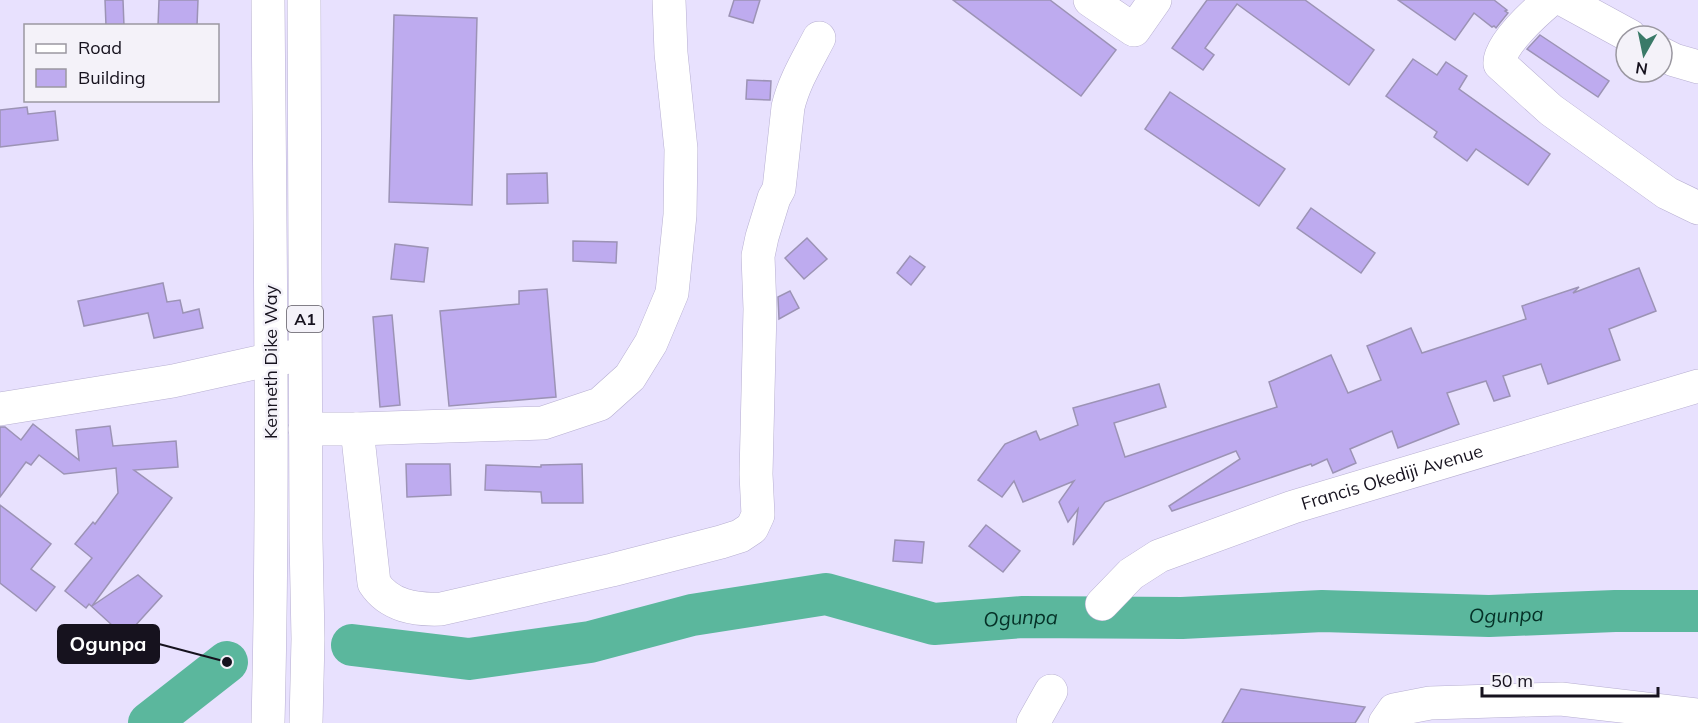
<svg xmlns="http://www.w3.org/2000/svg" width="1698" height="723" font-family="Mulish,sans-serif">
<style>
.lines{fill:none;stroke-linecap:round;stroke-linejoin:round}
.river{stroke:#5bb79d;stroke-width:42}
.building{fill:#beabef;stroke:#9c93b5;stroke-width:1.5}
.minor-casing{stroke:#b7afd1;stroke-width:34}
.highway-casing{stroke:#b7afd1;stroke-width:34}
.minor{stroke:#fff;stroke-width:33}
.highway{stroke:#fff;stroke-width:33}
.labels{text-anchor:middle;stroke-width:5;stroke-linejoin:round;paint-order:stroke}
.shield{fill:#f4f2f9;stroke:#595560;stroke-width:1.5}
.shield-label{font-size:16px;font-weight:bold;fill:#16121e}
.street-label{font-size:18px;fill:#16121e;stroke:#f4f2f9}
.water-label{font-size:20px;font-style:italic;fill:#053127;stroke:#f4f2f9}
.leader{fill:none;stroke:#16121e;stroke-width:2}
.callout-dot{fill:#16121e;stroke:#f4f2f9;stroke-width:2}
.callout{fill:#16121e;stroke:#16121e;stroke-width:2}
.callout-label{font-size:20px;text-anchor:middle;font-weight:bold;fill:#fff}
</style>
<rect width="100%" height="100%" fill="#e8e1fe"/>
<g class="lines">
<!-- river -->
<g class="river">
<path id="s1" d="M352 645 469 659 590 642 692 615 826 594 934 624 1023 617 1182 618 1322 611 1489 616 1615 611H1698"/>
<path d="M149 723 227 662"/>
</g>
</g>
<!-- building -->
<g class="building">
<path d="M105 0H123L124 26H106Z"/>
<path d="M159 0H198L197 26H158Z"/>
<path d="M734 0H760L753 23 729 16Z"/>
<path d="M953 0H1050L1116 50 1081 96Z"/>
<path d="M1207 0H1305L1374 50 1349 85 1237 4 1205 48 1214 55 1203 70 1172 48Z"/>
<path d="M1398 0H1494L1507 10 1505 11 1508 13 1496 28 1494 26 1492 27 1474 13 1455 40Z"/>
<path d="M394 15 477 18 472 205 389 202Z"/>
<path d="M1540 35 1609 81 1598 97 1527 49Z"/>
<path d="M1413 59 1437 75 1446 62 1467 76 1459 89 1550 154 1528 185 1476 149 1467 161 1434 137 1437 132 1386 96Z"/>
<path d="M747 80 771 81 770 100 746 99Z"/>
<path d="M1170 92 1285 169 1259 206 1145 129Z"/>
<path d="M27 107 28 114 55 111 58 140 0 147V110Z"/>
<path d="M547 173 548 203 507 204V174Z"/>
<path d="M1311 208 1375 253 1361 273 1297 228Z"/>
<path d="M807 238 827 259 804 279 785 258Z"/>
<path d="M573 241 617 242 616 263 573 261Z"/>
<path d="M395 244 428 248 424 282 391 279Z"/>
<path d="M910 256 925 267 911 285 897 273Z"/>
<path d="M1639 268 1656 311 1609 329 1620 360 1548 384 1541 364 1503 376 1510 396 1494 401 1486 381 1447 393 1459 424 1398 448 1392 431 1350 449 1356 463 1333 473 1327 459 1312 466 1311 464 1172 511 1169 506 1240 459 1236 451 1105 502 1073 545 1078 509 1068 522 1059 502 1074 481 1023 502 1014 481 1002 497 978 480 1005 444 1036 431 1040 440 1078 425 1073 408 1159 384 1166 407 1114 423 1125 457 1277 407 1269 382 1331 355 1348 393 1381 380 1367 346 1411 328 1422 353 1526 319 1522 306 1579 287 1573 293Z"/>
<path d="M163 283 167 302 180 300 183 313 199 309 203 328 154 338 148 313 84 326 78 301Z"/>
<path d="M547 289 556 397 449 406 440 311 519 304V291Z"/>
<path d="M790 291 799 308 779 319 778 297Z"/>
<path d="M392 315 400 405 380 407 373 317Z"/>
<path d="M33 424 79 460 76 430 110 426 113 446 176 441 178 467 134 470 172 498 92 606 138 575 162 596 125 637 89 604 86 608 65 591 92 558 75 544 93 522 95 524 118 493 116 468 64 474 39 455 31 465 26 462 0 497V427H5L21 440Z"/>
<path d="M406 464H450L451 495 407 497Z"/>
<path d="M582 464 583 503H542L541 492 485 490 486 465 541 467V465Z"/>
<path d="M0 505 51 544 31 569 55 587 36 611 0 583Z"/>
<path d="M986 525 1020 551 1003 572 969 546Z"/>
<path d="M895 540 924 542 922 563 893 561Z"/>
<path d="M1241 689 1365 707 1355 723H1222Z"/>
</g>
<g class="lines">
<!-- minor casing -->
<g class="minor-casing">
<g id="minor">
<path d="M1090 0 1134 30 1155 0"/>
<path d="M1550 0C1537 11 1497 46 1500 64L1551 110 1667 193 1698 208"/>
<path d="M1564 0 1630 36"/>
<path d="M1662 54 1674 60 1698 67"/>
<path d="M0 409 173 381 272 359 299 356"/>
<path d="M305 429H357L543 423 600 404 630 377 651 343 672 293 680 215 681 149 671 53 669 0"/>
<path d="M357 429 374 583C389 606 415 610 441 609L612 570 721 542 740 536 752 528 758 515 756 474 760 309 758 256 762 237 774 198 779 189 788 107C794 82 807 61 819 38"/>
<path id="s2" d="M1102 604 1131 574 1159 556 1293 507 1698 386"/>
<path d="M1033 723 1051 691"/>
<path d="M1385 723 1394 710 1430 703 1561 699 1698 715"/>
</g>
</g>
<!-- highway casing -->
<g class="highway-casing">
<g id="highway">
<path d="M304 0 306 539 308 639 306 723"/>
<path d="M268 723C274 482 270 241 268 0"/>
</g>
</g>
<!-- minor -->
<use href="#minor" class="minor"/>
<!-- highway -->
<use href="#highway" class="highway"/>
</g>
<g class="labels">
<!-- shield labels -->
<rect class="shield" x="287" y="306" width="36" height="26" rx="4.5"/>
<g class="shield-label">
<text x="305" y="325">A1</text>
</g>
<!-- street labels -->
<g class="street-label">
<text transform="translate(271 362) rotate(-90)" y="6">Kenneth Dike Way</text>
<text dy="6" stroke="none"><textPath href="#s2" startOffset="321">Francis Okediji Avenue</textPath></text>
</g>
<!-- water labels -->
<g class="water-label">
<text dy="7" stroke="none"><textPath href="#s1" startOffset="1166">Ogunpa</textPath></text>
<text dy="7" stroke="none"><textPath href="#s1" startOffset="680">Ogunpa</textPath></text>
</g>
</g>
<!-- callouts -->
<path class="leader" d="M227 662L159 644"/>
<circle class="callout-dot" cx="227" cy="662" r="6"/>
<rect class="callout" x="58" y="625" width="101" height="38" rx="6"/>
<g class="callout-label">
<text x="108" y="651">Ogunpa</text>
</g>
<!-- legend -->
<rect x="24" y="24" width="195" height="78" fill="#f4f2f9" stroke="#9b98a1" stroke-width="1.5"/>
<rect x="36" y="44" width="30" height="9" fill="#ffffff" stroke="#9b98a1" stroke-width="1.5"/>
<text x="78" y="54" font-size="18" fill="#16121e">Road</text>
<rect x="36" y="69" width="30" height="18" fill="#beabef" stroke="#9b98a1" stroke-width="1.5"/>
<text x="78" y="84" font-size="18" fill="#16121e">Building</text>
<!-- north arrow -->
<g transform="translate(1644 54) rotate(189)"><circle r="28" fill="#f4f2f9" stroke="#9b98a1" stroke-width="1.5"/>
<path d="M0-4.5L10 22L0 15L-10 22Z" fill="#3a7a68"/>
<text y="-9" font-size="16" font-weight="bold" text-anchor="middle" fill="#16121e">N</text>
</g>
<!-- scale -->
<path d="M1482 687v9h176v-9" fill="none" stroke="#16121e" stroke-width="3"/>
<text x="1491" y="687" font-size="18" fill="#16121e" stroke="#f4f2f9" stroke-width="4.5" paint-order="stroke">50 m</text>
</svg>
